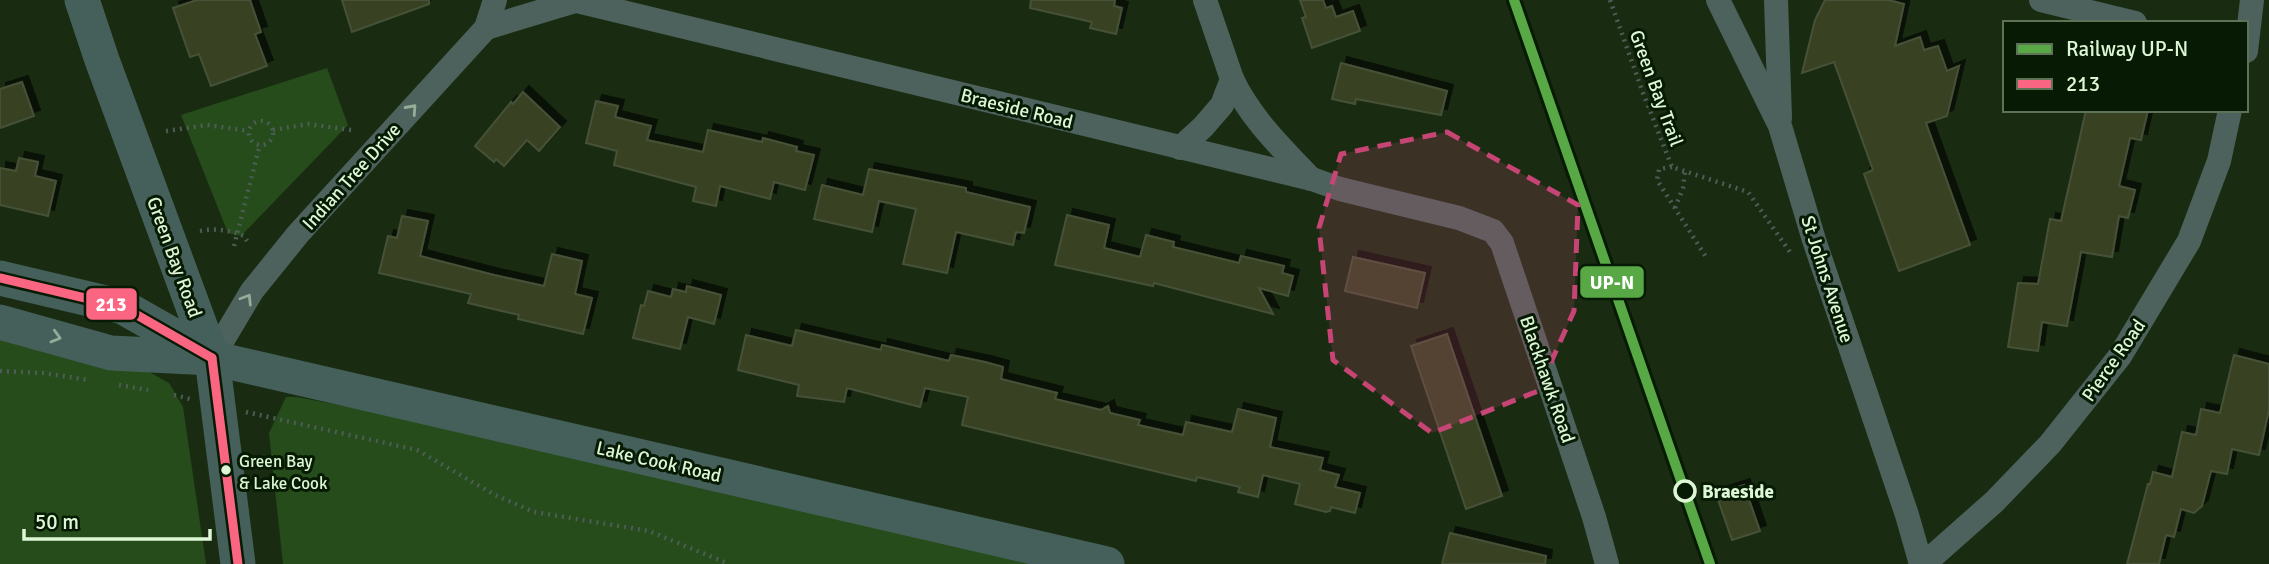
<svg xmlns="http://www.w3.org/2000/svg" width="2269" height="564" font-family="Signika,sans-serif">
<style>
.green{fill:#254c1a}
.building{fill:#374224;stroke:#465137;stroke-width:2;filter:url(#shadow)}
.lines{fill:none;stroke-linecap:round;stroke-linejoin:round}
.path{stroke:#4d5d56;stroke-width:4.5;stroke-dasharray:2 5;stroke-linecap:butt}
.street{stroke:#4d625c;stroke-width:24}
.secondary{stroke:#45605b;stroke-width:35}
.bus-1-casing{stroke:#071a03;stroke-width:14}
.bus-1{stroke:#fa6682;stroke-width:9}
.rail-1-casing{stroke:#071a03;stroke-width:16}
.rail-1{stroke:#58a945;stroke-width:10}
.oneway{stroke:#95ac99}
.oneway2{stroke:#91ac98}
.marked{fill:#c74574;fill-opacity:0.2;stroke:#c74574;stroke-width:5;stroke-dasharray:14 9;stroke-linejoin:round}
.bus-dot{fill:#ddf7d6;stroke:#071a03;stroke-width:2.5}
.stop-dot{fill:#071a03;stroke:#ddf7d6;stroke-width:3.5}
.labels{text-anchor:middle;stroke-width:6;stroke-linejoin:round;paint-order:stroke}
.bus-label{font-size:17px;fill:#ddf7d6;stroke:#071a03;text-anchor:start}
.street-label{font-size:19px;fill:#ddf7d6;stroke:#071a03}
.stop-label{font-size:19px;font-weight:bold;fill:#ddf7d6;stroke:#071a03;text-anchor:start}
.line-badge{stroke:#071a03;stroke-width:2.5}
.badge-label{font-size:19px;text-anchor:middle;font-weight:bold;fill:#fff}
</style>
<defs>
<filter id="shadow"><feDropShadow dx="6" dy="-6" stdDeviation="0" flood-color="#0009"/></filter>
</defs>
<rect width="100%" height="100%" fill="#192c12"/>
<!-- green -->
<g class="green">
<path d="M327 68 348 125 241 236 228 233 181 115Z"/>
<path d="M0 334 144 369 169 383 183 407 206 564H0Z"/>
<path d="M286 397H297L386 414 1075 564H283L269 433Z"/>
</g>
<!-- building -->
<g class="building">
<path d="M197 0H250L261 32 255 34 267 66 211 86 199 54 190 57 173 8Z"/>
<path d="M342 0H429V4L352 32Z"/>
<path d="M1031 0H1115L1114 6 1122 8 1116 34 1090 28 1092 22 1030 8Z"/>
<path d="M1300 0H1323L1326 8 1332 6 1336 17 1353 11 1360 31 1312 48 1302 18 1306 17Z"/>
<path d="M1825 0H1888L1904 4 1895 46 1920 37 1924 50 1938 46 1947 71 1959 66 1947 116 1926 123 1970 245 1899 271 1864 174 1873 170 1834 62 1802 73 1815 20Z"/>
<path d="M1341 63 1447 91 1441 115 1356 99 1355 104 1332 99Z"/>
<path d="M22 82 34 116 0 128V89Z"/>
<path d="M523 92 560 127 539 151 527 140 504 166 496 159 494 162 475 146 511 102 513 104Z"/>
<path d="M596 101 618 106 615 117 651 126 647 140 703 152 708 130 762 142 763 138 797 147 796 151 814 155 805 190 774 182 770 199 720 186 716 206 693 201 696 187 614 165 617 151 586 143Z"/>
<path d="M2086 110H2148L2141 140 2130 138 2119 186 2135 190 2128 218 2119 216 2112 257 2081 252 2067 326 2042 322 2038 351 2008 347 2018 283 2038 284 2050 219 2061 221Z"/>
<path d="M19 158 38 162 35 176 56 181 48 216 0 205V168L16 171Z"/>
<path d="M869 169 966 188V192L1030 207 1024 233 1016 232 1013 245 956 232 947 273 903 264 916 209 879 201 872 232 814 219 822 185 863 195Z"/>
<path d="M1067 215 1109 225 1104 248 1140 257 1146 235 1174 242 1173 247 1239 263 1241 256 1284 266 1282 273 1293 276 1288 296 1259 288 1273 314 1154 283 1153 286 1055 265Z"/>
<path d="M402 216 428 221 420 256 494 275 544 286 552 254 582 261 575 294 592 298 583 334 518 319 519 315 468 303 471 294 379 273 388 236 397 238Z"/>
<path d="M1353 257 1425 273 1417 308 1345 291Z"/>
<path d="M687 286 721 295 714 324 688 317 680 349 633 338 641 305 644 306 648 291 671 297 673 289 686 292Z"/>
<path d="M796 330 881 350 882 345 949 361 951 355 985 362 1003 367 1001 379 1057 393 1055 399 1101 410 1108 406 1110 413 1140 420 1138 425 1183 435 1186 422 1232 432 1238 409 1276 418 1270 447 1323 458 1320 470 1339 475 1335 487 1360 493 1355 513 1331 507 1330 511 1326 512 1295 504 1300 484 1263 475 1258 497 1238 492 1240 487 1197 477 1196 481 962 425 968 397 925 388 920 407 847 388 844 402 797 396 799 385 738 370 746 335 792 346Z"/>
<path d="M1447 334 1502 496 1466 509 1411 346Z"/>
<path d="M2234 355 2269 364V410L2259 455 2232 449 2227 474 2211 471 2202 506 2194 513 2181 509 2174 537 2166 535 2159 564H2127L2148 484H2150L2153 472 2172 477 2182 432 2196 435 2201 409 2220 413Z"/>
<path d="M1744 485 1760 531 1732 540 1716 494Z"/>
<path d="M1450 533 1546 556 1545 564H1442Z"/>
</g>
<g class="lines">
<!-- path -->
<g class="path">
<path d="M1610 0 1643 93 1672 167 1748 192 1792 255"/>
<circle cx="261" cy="133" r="12"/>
<path d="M273 130 308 124 351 130"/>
<path d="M166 131 207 125 249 131"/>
<path d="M1672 167 1659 169 1657 180 1706 257"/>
<path d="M1675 208 1683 188 1685 171"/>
<path d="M200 231C215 228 230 230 244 236L247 241"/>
<path d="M234 246 260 144"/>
<path d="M0 371 43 373 89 380"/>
<path d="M119 385 148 390"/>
<path d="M174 395 190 399"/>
<path d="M246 412 417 450 495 495 534 512 649 531 729 564"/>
</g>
<!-- street -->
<g class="street">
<path d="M573 0 1312 179 1340 189 1459 218 1493 231 1502 243 1594 517 1607 564"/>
<path d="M1718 0 1780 126 1814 240 1907 515 1921 564"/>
<path d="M1776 0 1780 118"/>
<path d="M2041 0 2135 23"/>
<path d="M486 28 575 1"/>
<path d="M2246 51 2252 0"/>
<path d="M1232 79C1251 119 1281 147 1311 179"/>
<path d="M1180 148 1203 127 1222 105 1232 79 1205 0"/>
<path d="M212 358 252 291 298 234 486 28 495 0"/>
<path d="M1924 564 1994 502 2050 444 2120 356 2189 241 2219 161 2230 110"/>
</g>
<!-- secondary -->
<g class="secondary">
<path d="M82 0 102 60 212 358 238 564"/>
<path d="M0 278 123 307 206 354"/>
<path d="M0 322 111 353 212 358 1107 564"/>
</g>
<!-- bus-1 casing -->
<g class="bus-1-casing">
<g id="bus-1">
<path d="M0 278 123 307 212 358"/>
<path d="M212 358 238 564"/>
</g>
</g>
<!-- bus-1 -->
<use href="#bus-1" class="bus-1"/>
<!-- rail-1 casing -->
<g class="rail-1-casing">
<path id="rail-1" d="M1514 0 1710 564"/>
</g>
<!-- rail-1 -->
<use href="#rail-1" class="rail-1"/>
</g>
<!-- one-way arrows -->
<defs><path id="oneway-chevron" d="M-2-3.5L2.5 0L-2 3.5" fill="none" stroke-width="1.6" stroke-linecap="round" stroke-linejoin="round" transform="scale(1.75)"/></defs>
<g class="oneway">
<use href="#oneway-chevron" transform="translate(412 109) rotate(-48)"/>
<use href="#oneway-chevron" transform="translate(247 299) rotate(-58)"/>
</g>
<use class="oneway2" href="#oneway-chevron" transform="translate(56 337) rotate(16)"/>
<!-- marked area -->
<path class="marked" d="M1447 132 1578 205 1574 311 1538 391 1432 433 1333 360 1319 228 1341 154Z"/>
<!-- markers -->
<circle class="bus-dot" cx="226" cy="470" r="6"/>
<circle class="stop-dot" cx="1685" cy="491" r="10"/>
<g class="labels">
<!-- bus labels -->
<g class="bus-label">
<text x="239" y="467">Green Bay<tspan x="239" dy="22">&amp; Lake Cook</tspan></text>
</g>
<!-- street labels -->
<g class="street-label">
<text transform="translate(1657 88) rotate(70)" y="7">Green Bay Trail</text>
<text transform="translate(1017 108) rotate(14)" y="7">Braeside Road</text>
<text transform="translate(351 176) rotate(-48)" y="7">Indian Tree Drive</text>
<text transform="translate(175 257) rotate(70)" y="7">Green Bay Road</text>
<text transform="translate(1828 279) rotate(72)" y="7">St Johns Avenue</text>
<text transform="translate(2113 360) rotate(-55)" y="7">Pierce Road</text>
<text transform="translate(1548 379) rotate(71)" y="7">Blackhawk Road</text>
<text transform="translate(659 461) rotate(13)" y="7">Lake Cook Road</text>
</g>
<!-- stop labels -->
<g class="stop-label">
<text x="1702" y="498">Braeside</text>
</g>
</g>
<g class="line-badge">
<rect x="1579" y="265" width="66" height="34" rx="7" fill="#58a945"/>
<rect x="85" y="287" width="53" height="34" rx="7" fill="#fa6682"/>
</g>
<g class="badge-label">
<text x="1612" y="289">UP-N</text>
<text x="111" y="311">213</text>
</g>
<!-- legend -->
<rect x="2003" y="21" width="245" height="91" fill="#071a03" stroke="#5d7257" stroke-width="2"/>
<rect x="2017" y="44" width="35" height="10" fill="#58a945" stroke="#5d7257" stroke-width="2"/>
<text x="2066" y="56" font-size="21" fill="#ddf7d6">Railway UP-N</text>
<rect x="2017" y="79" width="35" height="10" fill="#fa6682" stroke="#5d7257" stroke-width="2"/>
<text x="2066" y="91" font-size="21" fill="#ddf7d6">213</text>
<!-- scale -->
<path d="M24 529v10h186v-10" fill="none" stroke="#ddf7d6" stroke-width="3.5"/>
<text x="35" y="529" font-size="21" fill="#ddf7d6" stroke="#071a03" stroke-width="5" paint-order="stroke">50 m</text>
</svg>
